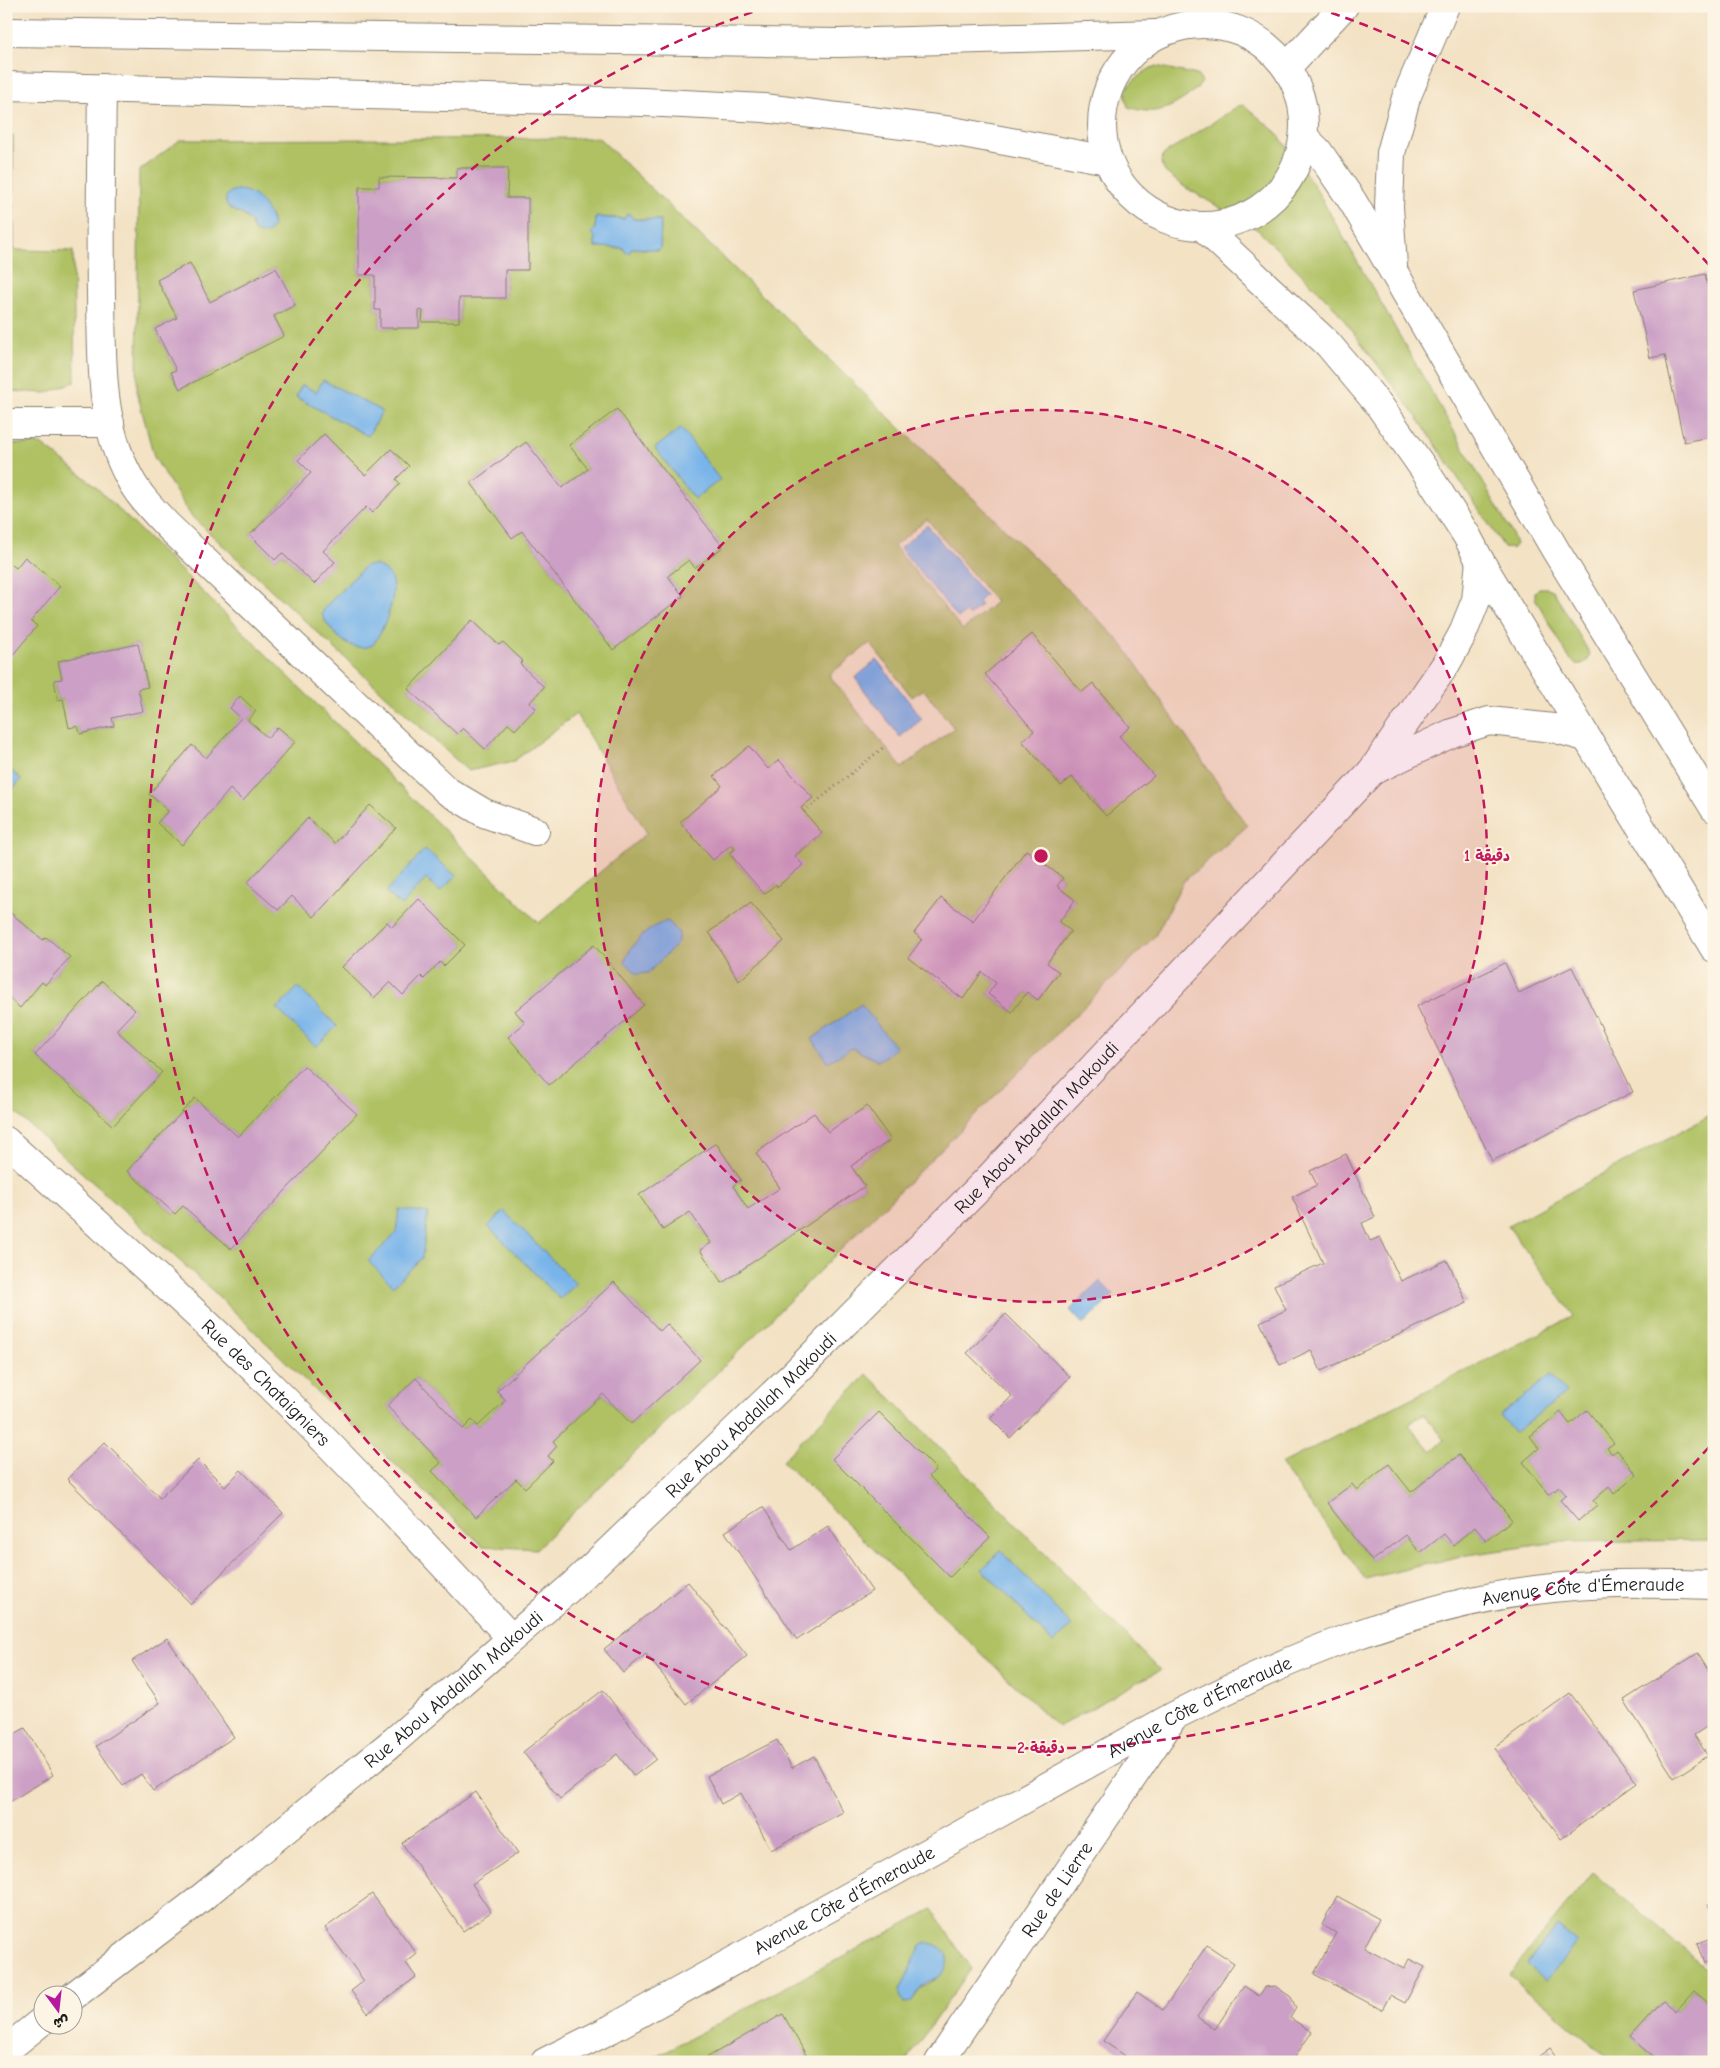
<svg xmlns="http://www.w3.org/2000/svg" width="1720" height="2068" font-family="'Comic Neue','Playpen Sans Arabic',sans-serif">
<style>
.green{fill:#afc164;stroke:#666e40;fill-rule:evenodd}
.water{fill:#78b4ea;stroke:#4a6883}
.building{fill:#cca0c6}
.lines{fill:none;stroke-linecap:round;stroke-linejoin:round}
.street-casing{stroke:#887f70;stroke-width:30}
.secondary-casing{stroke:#887f70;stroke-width:30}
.path{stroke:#887f70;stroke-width:3;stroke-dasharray:1 4;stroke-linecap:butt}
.street{stroke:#fff;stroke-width:28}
.secondary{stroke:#fff;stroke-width:28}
.ring{fill:none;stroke:#c2185b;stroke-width:2.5;stroke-dasharray:9 6}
.labels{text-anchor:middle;stroke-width:4;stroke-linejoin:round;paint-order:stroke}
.street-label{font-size:19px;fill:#1c1c1c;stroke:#fcf5e5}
.centre{fill:#c2185b;stroke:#fcf5e5;stroke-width:2.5}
.ring-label{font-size:15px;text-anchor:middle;font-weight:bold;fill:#c2185b;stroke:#fcf5e5;stroke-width:4;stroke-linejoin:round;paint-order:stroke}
</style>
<rect width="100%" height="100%" fill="#fcf5e5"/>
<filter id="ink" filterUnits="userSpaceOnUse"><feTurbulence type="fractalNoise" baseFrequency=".02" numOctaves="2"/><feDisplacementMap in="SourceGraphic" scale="10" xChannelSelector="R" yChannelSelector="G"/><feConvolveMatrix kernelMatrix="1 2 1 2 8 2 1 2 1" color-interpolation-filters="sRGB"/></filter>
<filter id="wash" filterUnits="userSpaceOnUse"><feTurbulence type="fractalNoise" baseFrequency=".0096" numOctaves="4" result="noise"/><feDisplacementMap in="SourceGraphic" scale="20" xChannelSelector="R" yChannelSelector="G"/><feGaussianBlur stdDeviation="1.12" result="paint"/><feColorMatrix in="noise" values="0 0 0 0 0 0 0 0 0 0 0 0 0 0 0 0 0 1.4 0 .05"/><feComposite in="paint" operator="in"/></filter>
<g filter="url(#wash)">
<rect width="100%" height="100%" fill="#f3e2c4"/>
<!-- green -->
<g class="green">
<path d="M1156 66 1197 75 1202 82C1198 88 1193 91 1188 96 1167 111 1153 115 1128 107 1126 100 1124 93 1128 87 1131 81 1150 67 1156 66Z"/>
<path d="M1244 105 1277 133 1312 182 1512 533 1516 544 1512 549 1504 547 1419 420 1335 308 1258 230 1183 186 1165 172 1161 163 1163 155 1238 106Z"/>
<path d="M6 136H13L14 250 73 251 75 382 46 393 6 391Z"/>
<path d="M599 138 1092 613 1123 645 1247 826 1183 882 1155 936 725 1365 536 1549 483 1546 314 1389 213 1291 6 1104V995L20 1007 42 982 45 985 70 957 46 937 43 940 6 909V798L21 779 6 767V444H41L92 483 539 923 647 833 576 714 514 761 468 771 191 516 154 457 137 392 139 171 180 140ZM457 168H507V198H528V270H505V298H459V322H423V311L419 310V328H380V310H375V275H359L360 187H379L380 177 457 178ZM260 200 272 219 268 233 262 234 255 232 250 221 242 214ZM596 217 661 220 660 250 632 248 630 252H626L623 248 595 247V237L591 233 595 229ZM190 263 210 302 275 268 295 305 274 316 284 336 180 389 171 373 176 370 155 329 177 318 157 281ZM302 385 316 392 381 412 368 436 296 397ZM617 409 723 547 695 568 689 560 668 576 683 596 613 650 522 531 512 537 471 483 526 442 562 488 588 469 569 444ZM324 434 365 475 391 449 409 466 396 479 400 484 372 512 366 507 323 551 334 562 314 584 282 553 275 560 250 534 311 473 298 460ZM927 519 996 602 963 630 894 546ZM365 566 392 601 380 634 348 645 325 621 322 614 325 607ZM472 620 499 645 503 642 523 661 520 664 544 687 529 703 535 708 515 730 508 724 485 749 463 728 457 734 408 689ZM1032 634 1082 692 1094 683 1130 726 1119 736 1153 776 1105 816 1072 777 1061 786 1022 741 1034 731 985 674ZM870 643 912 697 923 689 954 728 902 768 829 675ZM138 644 148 686 138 689 143 711 112 718 114 726 80 734 78 726 63 699 58 700 54 681 62 679 58 661ZM240 697 256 711 248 720 268 738 278 727 295 742 243 800 230 789 182 844 157 823 168 811 149 794 192 745 206 758 241 718ZM749 747 768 769 779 760 812 798 801 808 822 834 795 856 777 886 776 884 764 894 729 854 735 849 731 845 680 822 722 786 714 775ZM370 805 396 828 292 896 278 910 248 882 308 818 335 843ZM1026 850 1063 878 1057 886 1075 900 1059 922 1071 932 1047 963 1059 973 1038 1000 1027 992 1012 1012 988 994 996 983 982 972 962 999 908 957 922 939 914 933 941 898 973 921ZM456 876 440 892 426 879ZM419 900 465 945 445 965 440 962 424 978 421 976 403 994 390 982 374 998 343 967 386 922 392 927ZM751 903 784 941 739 981 709 933ZM593 945 644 1005 549 1084 509 1037 525 1023 516 1011ZM102 981 135 1010 116 1030 162 1072 113 1126 35 1055ZM852 1048H896L878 1061ZM304 1066 356 1114 231 1249 183 1206 174 1214 127 1171 195 1098 238 1137ZM867 1106 891 1140 851 1166 865 1186 722 1283 700 1251 711 1243 690 1212 663 1230 639 1195 716 1144 741 1180 733 1186 748 1209 780 1188 757 1152 814 1114 828 1132ZM396 1233 393 1286 368 1261ZM614 1282 660 1331 667 1325 700 1359 631 1424 603 1394 553 1441 557 1446 548 1456 553 1461 525 1488 516 1479 476 1517 433 1471 441 1463 387 1406 416 1378 463 1429 472 1420 478 1426 506 1400 497 1391Z"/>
<path d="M1539 588H1547L1553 590 1586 647 1590 654 1588 660 1582 664H1575L1569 658 1535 598V592Z"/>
<path d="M1714 1113V1540L1557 1542 1461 1556 1365 1579 1281 1464 1574 1316 1508 1226ZM1560 1412 1570 1424 1614 1443 1607 1448 1612 1454 1617 1450 1637 1475 1614 1493 1609 1487 1593 1501 1597 1505 1578 1521 1560 1500 1566 1495 1559 1487 1549 1495 1523 1462 1539 1448 1530 1436ZM1423 1413 1445 1440 1431 1451 1409 1425ZM1459 1455 1511 1520 1486 1541 1475 1527 1453 1545 1444 1534 1420 1552 1406 1535 1372 1561 1327 1503 1352 1484 1357 1490 1389 1464 1411 1492Z"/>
<path d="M867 1374 1160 1670 1058 1727 782 1461ZM879 1412 929 1476 990 1537 950 1577ZM1001 1551 1071 1626 1053 1643 982 1569Z"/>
<path d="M1593 1872 1714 1975V2008L1694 1991 1676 2011 1663 2000 1630 2037 1659 2062H1613L1509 1975Z"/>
<path d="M932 1909 971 1969 905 2062H810L783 2015 699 2062H650L649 2060ZM936 1979 921 1988 911 2002 900 1990 904 1983Z"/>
</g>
<!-- water -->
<g class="water">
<path d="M236 190C255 189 269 208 273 225L268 233 262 234 255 232C253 227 251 221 247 218 239 210 224 212 226 197L230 192Z"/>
<path d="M627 214H630L633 219 661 220 660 250 632 248 630 252 626 253 623 248 595 247V237L591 233 595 229 596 217 624 219Z"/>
<path d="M323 380 382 411 368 436 296 397 302 385 316 392Z"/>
<path d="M681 428 720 480 694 499 655 448Z"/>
<path d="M927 525 985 595 978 602 981 605 969 616 966 612 958 618 900 548Z"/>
<path d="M376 565C380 568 386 570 389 574 401 591 384 629 373 645 352 655 330 633 322 614L325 607 365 566Z"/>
<path d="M877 660 922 719 900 737 855 678Z"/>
<path d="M6 767 21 779 6 798Z"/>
<path d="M425 849 456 876 440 892 426 879 401 906 386 892Z"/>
<path d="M668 921 679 933 677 944 648 973 637 974 625 962C629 945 651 924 668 921Z"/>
<path d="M298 987 337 1026 316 1047 277 1009Z"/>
<path d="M861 1004 896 1048 878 1061 852 1048 828 1062 812 1039Z"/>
<path d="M399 1209 428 1213 422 1258 393 1286 368 1261 396 1233Z"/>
<path d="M504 1211 576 1284 560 1299 488 1226Z"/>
<path d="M1100 1281 1114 1295 1083 1324 1070 1310Z"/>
<path d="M1551 1375 1566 1393 1514 1433 1500 1415Z"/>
<path d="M1001 1551 1072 1626 1053 1643 982 1569Z"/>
<path d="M1557 1926 1577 1942 1546 1981 1526 1965Z"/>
<path d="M926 1943C943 1943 954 1958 943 1973 939 1978 931 1980 926 1983 919 1988 916 1995 911 2002L904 2003 900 1995V1990L920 1947Z"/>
</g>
<g id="blocks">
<!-- building -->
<g class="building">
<path d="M457 168H508L507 198H528V270H505V298H459V322H422L423 311 419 310V328H380V310H375V275H359V187H379V177L457 178Z"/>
<path d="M190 263 210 302 276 268 295 305 274 316 284 336 180 389 171 372 176 370 155 329 177 318 157 280Z"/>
<path d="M1705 274 1714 315V436L1684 442 1665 355 1650 358 1634 290Z"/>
<path d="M617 409 723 547 695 568 689 560 668 576 683 596 613 650 522 531 512 538 471 483 526 442 562 488 588 469 569 445Z"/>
<path d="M324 434 365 475 391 449 409 466 396 479 400 484 372 513 366 507 323 551 335 562 314 584 282 553 275 560 250 535 311 473 298 460Z"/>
<path d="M25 557 60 586 31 621 37 626 6 663V560L16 568Z"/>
<path d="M472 620 499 645 503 642 523 661 520 664 544 687 529 703 536 708 515 730 508 724 485 749 463 728 457 734 408 689Z"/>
<path d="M1032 634 1082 692 1093 683 1130 727 1119 736 1154 776 1106 816 1072 777 1061 786 1022 741 1034 731 985 674Z"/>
<path d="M138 644 148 687 138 689 143 711 112 718 114 726 80 734 78 726 69 728 63 699 58 700 54 680 62 679 58 661Z"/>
<path d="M240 696 256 711 248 720 268 738 278 727 295 742 243 801 230 789 182 845 157 823 168 811 149 794 192 745 206 758 241 718 230 708Z"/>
<path d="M749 746 768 769 779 760 813 798 801 808 822 833 795 856 803 865 777 887 776 884 764 894 729 853 735 849 731 845 713 860 680 822 722 786 714 776Z"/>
<path d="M370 805 396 828 314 917 292 896 278 910 247 883 308 818 335 843Z"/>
<path d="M1026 850 1063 878 1057 886 1075 900 1059 922 1071 931 1047 963 1059 972 1038 1000 1027 992 1012 1012 988 994 996 983 982 972 963 999 908 958 922 939 914 933 941 898 973 921Z"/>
<path d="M419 899 465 945 444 966 440 962 424 979 421 976 403 995 390 982 374 998 342 967 387 922 392 927Z"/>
<path d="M751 903 784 941 739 981 709 932Z"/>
<path d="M6 909 43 940 46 937 70 957 45 985 42 982 20 1008 6 995Z"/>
<path d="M594 945 644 1005 549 1085 508 1037 525 1023 515 1011Z"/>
<path d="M1505 963 1519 993 1572 967 1633 1092 1492 1161 1417 1006Z"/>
<path d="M102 981 135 1010 116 1030 162 1072 113 1126 35 1055Z"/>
<path d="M304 1066 357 1114 231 1249 183 1206 175 1214 127 1171 195 1098 238 1137Z"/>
<path d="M867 1106 891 1140 851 1166 865 1186 722 1283 700 1250 711 1243 690 1212 663 1230 639 1195 716 1143 741 1180 733 1186 748 1209 780 1188 756 1153 814 1113 828 1132Z"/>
<path d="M1346 1154 1375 1217 1362 1223 1370 1241 1380 1237 1401 1281 1447 1260 1467 1303 1321 1371 1311 1350 1280 1365 1260 1322 1286 1310 1274 1285 1323 1263 1292 1197 1317 1185 1310 1171Z"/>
<path d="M614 1282 660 1331 667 1324 700 1360 631 1424 603 1394 553 1441 557 1446 548 1456 553 1461 525 1488 516 1479 476 1517 432 1471 441 1463 387 1406 416 1378 463 1429 472 1420 478 1426 506 1400 497 1391Z"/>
<path d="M1006 1314 1070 1377 1010 1438 990 1418 1012 1396 967 1353Z"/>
<path d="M1587 1410 1614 1443 1607 1448 1612 1454 1617 1450 1637 1475 1614 1494 1609 1487 1593 1501 1597 1505 1578 1521 1560 1500 1566 1495 1559 1487 1549 1495 1523 1462 1539 1448 1530 1436 1560 1412 1570 1424Z"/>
<path d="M879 1412 936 1469 929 1476 990 1537 950 1577 832 1459Z"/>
<path d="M105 1442 160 1498 198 1460 225 1487 241 1470 283 1513 191 1604 67 1479Z"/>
<path d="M1459 1455 1512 1520 1486 1541 1475 1527 1453 1545 1444 1534 1420 1553 1406 1535 1372 1561 1327 1503 1352 1484 1357 1490 1389 1464 1411 1492Z"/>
<path d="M763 1507 791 1550 828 1526 872 1591 797 1640 725 1532Z"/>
<path d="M688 1582 747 1656 686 1704 646 1654 623 1673 604 1649Z"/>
<path d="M167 1638 234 1737 153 1791 141 1774 123 1786 96 1746 160 1703 132 1661Z"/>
<path d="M1698 1653 1714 1678V1722L1694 1735 1708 1756 1674 1778 1624 1700Z"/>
<path d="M603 1690 656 1759 634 1776 617 1754 560 1799 523 1752Z"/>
<path d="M1570 1693 1637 1783 1561 1839 1494 1748Z"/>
<path d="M25 1728 53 1775 6 1804V1739Z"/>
<path d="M777 1740 792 1768 814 1756 843 1812 771 1850 741 1793 721 1804 707 1776Z"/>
<path d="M476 1792 518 1853 472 1884 491 1912 463 1931 402 1843Z"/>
<path d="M372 1894 417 1954 406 1963 416 1977 368 2013 351 1991 364 1981 325 1928Z"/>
<path d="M1337 1896 1379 1919 1364 1948 1404 1969 1409 1959 1425 1967 1405 2003 1390 1995 1382 2010 1314 1974 1336 1933 1322 1925Z"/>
<path d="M1714 1902V1919H1713L1708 1904Z"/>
<path d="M1714 1937V1960L1704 1964 1697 1943Z"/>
<path d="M1207 1945 1234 1963 1197 2017 1215 2029 1244 1986 1259 1996 1265 1987 1275 1986 1291 1997 1296 2008 1290 2018 1312 2032 1291 2062H1119L1124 2055 1103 2041 1137 1992 1163 2010Z"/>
<path d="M1694 1991 1714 2008V2062H1659L1630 2037 1663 2000 1676 2011Z"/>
<path d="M783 2014 810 2062H699Z"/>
<path d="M1550 2048 1560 2062H1531Z"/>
</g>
</g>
</g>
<g filter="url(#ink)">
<use href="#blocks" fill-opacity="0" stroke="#887f70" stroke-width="1"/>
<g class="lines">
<!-- street casing -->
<g class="street-casing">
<g id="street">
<path d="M102 88C101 157 100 226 101 294 102 355 99 422 129 477 138 495 153 510 167 525L447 791 484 813 535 831"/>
<path d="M6 423H110"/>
<path d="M1372 771 1452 733 1489 721 1553 728 1585 737"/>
<path id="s1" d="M6 1141C95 1222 186 1301 271 1386 353 1467 432 1552 511 1638"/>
<path id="s2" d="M72 1997 195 1903 394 1741 572 1586 794 1374 988 1179 1372 771 1446 664 1462 635 1476 600 1480 561"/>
<path d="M6 2050 42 2021"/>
<path id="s3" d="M545 2062 611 2029 1174 1716C1289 1657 1414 1604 1544 1589 1597 1582 1660 1583 1714 1585"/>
<path id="s4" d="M939 2062 1170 1722"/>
</g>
</g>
<!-- secondary casing -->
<g class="secondary-casing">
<g id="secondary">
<circle cx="1203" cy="125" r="101"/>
<path d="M6 32 839 43 1156 34"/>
<path d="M1287 67 1344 6"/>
<path d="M6 86 643 102 764 108 952 131 1107 160"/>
<path d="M1304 137 1318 151 1353 202 1556 551 1714 808"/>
<path d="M1202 226 1328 344 1379 405 1426 472 1467 536 1480 561 1714 948"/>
<path d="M1393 266 1389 207 1391 153 1406 98 1445 6"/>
</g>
</g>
<!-- path -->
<path class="path" d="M804 812 885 746"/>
<!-- street -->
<use href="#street" class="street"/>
<!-- secondary -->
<use href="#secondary" class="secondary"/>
</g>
</g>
<!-- distance rings -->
<circle cx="1041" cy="856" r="446" fill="#c2185b" fill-opacity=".12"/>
<g class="ring">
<circle cx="1041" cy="856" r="446"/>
<path d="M1709 1447A892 892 0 1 1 765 8M1317 8A892 892 0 0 1 1709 265"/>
</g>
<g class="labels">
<!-- street labels -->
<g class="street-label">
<text dy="7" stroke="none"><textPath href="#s2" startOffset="1300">Rue Abou Abdallah Makoudi</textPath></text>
<text dy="7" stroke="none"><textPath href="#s1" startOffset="355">Rue des Chataigniers</textPath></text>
<text dy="7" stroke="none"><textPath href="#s2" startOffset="895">Rue Abou Abdallah Makoudi</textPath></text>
<text dy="7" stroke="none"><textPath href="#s3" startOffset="1150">Avenue Côte d'Émeraude</textPath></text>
<text dy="7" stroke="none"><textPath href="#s2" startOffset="490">Rue Abou Abdallah Makoudi</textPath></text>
<text dy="7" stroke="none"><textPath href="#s3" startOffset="745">Avenue Côte d'Émeraude</textPath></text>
<text dy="7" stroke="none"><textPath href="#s4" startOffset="209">Rue de Lierre</textPath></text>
<text dy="7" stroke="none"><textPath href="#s3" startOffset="340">Avenue Côte d'Émeraude</textPath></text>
</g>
</g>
<circle cx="1041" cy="856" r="8" class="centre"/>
<g class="ring-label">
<text x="1487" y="861">1 دقيقة</text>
<text x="1041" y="1753">2 دقيقة</text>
</g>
<!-- margin -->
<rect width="1720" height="2068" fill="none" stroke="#fcf5e5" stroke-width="25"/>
<!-- north arrow -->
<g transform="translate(58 2010) rotate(165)"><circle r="24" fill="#fcf5e5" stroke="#a29e95"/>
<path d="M0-4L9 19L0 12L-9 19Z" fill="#b5179e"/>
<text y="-8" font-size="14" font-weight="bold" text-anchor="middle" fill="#1c1c1c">ش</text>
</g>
</svg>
